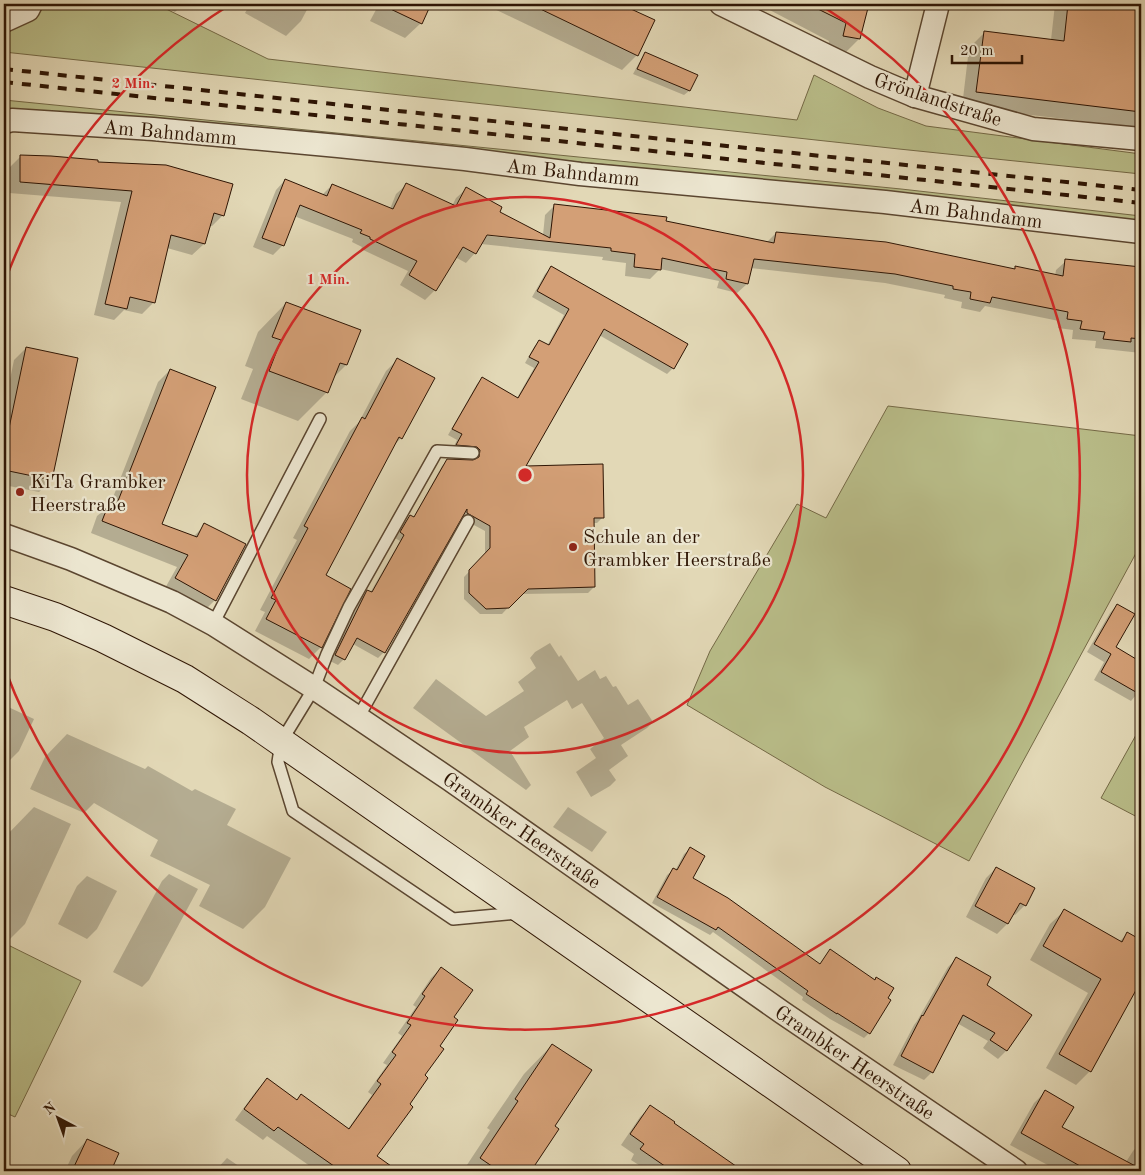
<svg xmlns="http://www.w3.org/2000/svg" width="1145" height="1175" viewBox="0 0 1145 1175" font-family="'Old Standard TT',serif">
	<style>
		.green { fill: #b9bd89; stroke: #746946 }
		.shadow { fill: #0003; fill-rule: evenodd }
		.building { fill: #d39f76; stroke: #2e1504 }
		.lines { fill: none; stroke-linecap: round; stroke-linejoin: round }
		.service-casing { stroke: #5b4630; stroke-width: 14 }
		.minor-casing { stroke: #5b4630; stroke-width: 25 }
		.secondary-casing { stroke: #2e1504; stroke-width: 30 }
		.service { stroke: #ece6d0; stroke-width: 11 }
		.minor { stroke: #ece6d0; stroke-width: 22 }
		.secondary { stroke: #ece6d0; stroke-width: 28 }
		.rail { stroke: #2e1504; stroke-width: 4; stroke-dasharray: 9 9; stroke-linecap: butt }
		.ring { fill: none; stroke: #d62828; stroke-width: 2.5 }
		.poi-dot { fill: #8f2418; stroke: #ece6d0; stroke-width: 2 }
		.labels { text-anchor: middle; stroke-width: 4.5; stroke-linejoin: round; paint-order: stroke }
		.street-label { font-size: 20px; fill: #2e1504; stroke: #ece6d0 }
		.poi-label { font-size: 20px; fill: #2e1504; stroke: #ece6d0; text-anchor: start }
		.centre { fill: #d62828; stroke: #ece6d0; stroke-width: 2.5 }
		.ring-label { font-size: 15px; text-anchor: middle; font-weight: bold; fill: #d62828; stroke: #ece6d0; stroke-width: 4.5; stroke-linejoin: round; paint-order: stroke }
	</style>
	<rect width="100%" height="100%" fill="#e2d8b6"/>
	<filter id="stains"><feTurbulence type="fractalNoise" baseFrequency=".004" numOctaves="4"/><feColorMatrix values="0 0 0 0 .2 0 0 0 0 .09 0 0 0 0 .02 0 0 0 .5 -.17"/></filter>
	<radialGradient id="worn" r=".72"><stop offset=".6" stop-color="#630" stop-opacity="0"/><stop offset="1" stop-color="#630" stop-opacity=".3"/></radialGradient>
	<g class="green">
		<polygon points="15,4 156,4 268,59 797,120 814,75 878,108 926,126 1141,154 1141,174 899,149 4,52 4,12"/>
		<polygon points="4,100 901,189 1141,216 1141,223 901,194 428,147 4,111"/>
		<polygon points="888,406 1141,436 1141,544 969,861 825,787 687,705 710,651 797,504 826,518"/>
		<polygon points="1141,726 1141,819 1101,798"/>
		<polygon points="4,943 81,981 15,1117 4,1112"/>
	</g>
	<g class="shadow">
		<polygon points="157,4 183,4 175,12"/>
		<polygon points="250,4 310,4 301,21 286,36 245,13"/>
		<polygon points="379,4 430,4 421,23 405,38 370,21"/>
		<polygon points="484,4 617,4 654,21 637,55 622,70"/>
		<polygon points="758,4 867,4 859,39 842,56 826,53 829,41"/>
		<polygon points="1055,4 1141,4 1141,128 962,107 969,48 984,33 1051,40"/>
		<polygon points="645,54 696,76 689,91 684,95 633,74 641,59"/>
		<polygon points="21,156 97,163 223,215 212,226 209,226 204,244 192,255 167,248 153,303 142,314 124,310 114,320 94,315 121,202 9,193 9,168"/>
		<path d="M285,180L322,195L332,185L390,209L396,194L406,185L452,206L456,198L466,189L498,212L543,235L545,215L554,206L665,222L766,243L776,233L1013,270L1016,268L1055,276L1056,270L1066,261L1141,268V353L1095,348L1096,341L1072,339L1073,330L1058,328L1059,321L985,306L980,312L961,308L962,302L944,298L945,295L885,283L750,268L747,284L737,293L717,288L719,281L660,269L650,279L625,276L626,263L602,260L603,257L481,244L475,253L466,263L455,257L435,290L425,300L400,285L408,271L361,249L362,247L352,242L353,239L294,216L282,246L273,255L253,247L276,190ZM481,233L522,237L525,240L481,235Z"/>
		<polygon points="551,268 673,368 667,374 599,335 524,468 603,517 597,523 592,523 594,587 588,593 521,594 502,614 480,614 464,599 464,577 485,555 485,531 461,518 384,652 378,658 353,644 344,659 338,665 330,661 362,597 368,591 370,593 400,541 395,538 404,522 410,516 413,518 442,466 448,460 474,461 475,456 452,450 457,440 448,435 477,384 482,379 517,398 534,368 525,363 534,347 539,341 547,346 564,315 532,297 545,274"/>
		<polygon points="286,303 346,365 332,379 327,392 298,421 241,399 253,369 245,366 258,332"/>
		<polygon points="26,348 51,480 39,492 4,485 4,383 9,384 14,360"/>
		<polygon points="398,359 401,438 392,447 324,576 321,647 309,659 255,631 265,612 260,610 297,540 293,538 350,431 359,422 386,371"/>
		<polygon points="170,370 161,525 193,537 205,525 215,600 203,612 164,590 177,567 91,533 97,516 110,505 158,382"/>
		<polygon points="1117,605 1114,647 1141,663 1141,689 1131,701 1094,680 1104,662 1087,652 1110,613"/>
		<polygon points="550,643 559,657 561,655 578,681 595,670 600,679 606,676 613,687 616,686 628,705 638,699 653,722 647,728 621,745 628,756 609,770 616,780 610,786 591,797 576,772 596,758 590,749 604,738 582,703 572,709 567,700 524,727 529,737 510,751 531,785 526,790 413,708 436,679 486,716 524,691 518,682 536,668 530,658 535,652"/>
		<polygon points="4,705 34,719 19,751 9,761 4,759"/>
		<polygon points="67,734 145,769 148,766 192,791 195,789 236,809 227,825 291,858 265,907 243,929 199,906 210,885 150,856 158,840 94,803 84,813 30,789 45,757"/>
		<polygon points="34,807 71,824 25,924 4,945 4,838"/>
		<polygon points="568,807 607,832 592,852 553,827"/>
		<polygon points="690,849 691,878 819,965 869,1033 864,1038 830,1019 802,1000 803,997 713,932 710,935 652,903 667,875 673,870 675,871 684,854"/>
		<polygon points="996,868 1025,905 1015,915 1012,914 1007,924 997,934 966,917 986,878"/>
		<polygon points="169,874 198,889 149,980 142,987 113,972 162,881"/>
		<polygon points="87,876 117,891 97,929 87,939 58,924 77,886"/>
		<polygon points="1064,911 1119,942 1127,934 1141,942 1141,979 1090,1071 1076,1085 1046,1068 1088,993 1030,960 1050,924"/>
		<polygon points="956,959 985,986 1030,1015 1006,1051 998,1059 983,1048 988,1041 957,1023 932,1072 924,1080 893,1065 914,1025 917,1021 948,967"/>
		<polygon points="441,968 452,1017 423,1075 376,1157 384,1163 378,1171 317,1171 267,1136 263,1140 235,1120 257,1090 267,1080 296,1101 301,1096 348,1129 372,1095 368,1092 387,1065 383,1063 402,1036 398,1033 416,1007 413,1005 431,978"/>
		<polygon points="552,1045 553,1127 558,1129 530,1171 463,1171 490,1130 487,1128 524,1074"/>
		<polygon points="1045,1092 1060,1127 1126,1162 1133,1151 1141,1142 1141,1171 1059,1171 1010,1145 1034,1103"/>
		<polygon points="650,1107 741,1171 648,1171 631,1160 634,1154 621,1145 640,1117"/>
		<polygon points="87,1140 117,1154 109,1171 65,1171 72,1156"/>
		<polygon points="227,1158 246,1171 215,1171"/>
	</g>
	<g class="building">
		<polygon points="380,4 431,4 422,24"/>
		<polygon points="530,4 620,4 655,20 638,56"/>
		<polygon points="808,4 869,4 860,39 843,36 846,23"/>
		<polygon points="1068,4 1141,4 1141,112 976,92 984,31 1064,41"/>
		<polygon points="645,52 698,75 690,91 637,69"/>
		<polygon points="20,155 51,156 98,160 98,162 166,165 233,184 224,216 214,213 205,244 171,235 155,303 130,297 127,309 105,304 132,191 20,182"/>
		<polygon points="285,179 327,196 332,184 393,209 406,183 456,206 466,187 502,207 500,212 550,238 554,204 667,217 666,221 774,243 776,232 886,242 1015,269 1015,266 1063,276 1065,259 1141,267 1141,339 1131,338 1131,342 1103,339 1105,332 1080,329 1082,321 1067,319 1068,312 992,297 990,303 970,299 971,292 953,289 953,286 895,274 754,259 748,284 726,279 727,272 662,258 661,270 634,267 635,254 611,251 611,248 487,235 476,254 463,247 436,291 409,275 417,261 370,239 370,237 360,233 362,230 300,205 284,246 262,238"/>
		<polygon points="551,266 688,344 674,369 604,329 526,466 603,464 604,518 594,518 595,587 528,589 509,608 486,609 469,593 469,570 490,548 490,526 467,513 467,509 385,653 357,638 345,660 335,655 367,590 372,592 404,535 400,532 410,515 414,517 447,459 473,460 479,457 480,450 477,447 456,445 462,434 452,429 482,377 518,398 539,362 529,357 539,340 549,345 569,309 537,291"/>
		<polygon points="286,302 361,330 347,365 340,363 328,393 269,371 281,340 272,337"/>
		<polygon points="26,347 78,358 52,480 4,470 4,452"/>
		<polygon points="397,358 435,378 402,439 399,437 326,575 351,589 322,648 266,619 276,600 271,598 308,528 304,526 362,417 365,419"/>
		<polygon points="170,369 216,387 162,524 197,537 204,523 246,544 216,601 175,578 188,555 102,521 109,503 116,506"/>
		<polygon points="1117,604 1135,614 1116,647 1141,662 1141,695 1101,672 1111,654 1094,644"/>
		<polygon points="690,847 705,856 693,878 728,898 820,964 830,949 875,980 876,977 894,988 888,998 891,1000 870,1034 837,1013 837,1014 806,994 808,991 718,927 716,930 657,897 673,868 677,870"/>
		<polygon points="996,867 1035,888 1026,906 1020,903 1008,924 975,906"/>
		<polygon points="1064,909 1122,942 1127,932 1141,940 1141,981 1091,1072 1059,1054 1101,979 1043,946"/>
		<polygon points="956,957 991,977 987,985 1032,1015 1007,1051 990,1040 995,1033 963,1015 933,1073 901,1056 922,1015 923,1016"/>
		<polygon points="441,967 473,990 454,1017 458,1020 440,1046 444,1049 425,1075 428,1078 410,1104 413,1107 377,1156 398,1171 341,1171 278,1127 274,1131 244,1109 267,1078 297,1100 301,1094 349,1129 381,1084 377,1081 396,1055 392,1052 411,1025 407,1023 425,996 422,994"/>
		<polygon points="552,1044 592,1070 555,1126 559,1129 531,1171 499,1171 480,1158 518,1101 515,1099"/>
		<polygon points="1045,1090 1074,1107 1062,1127 1141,1169 1141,1171 1089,1171 1021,1133"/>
		<polygon points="650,1105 675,1122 674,1123 743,1171 672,1171 640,1149 644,1144 630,1134"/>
		<polygon points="87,1139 119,1153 111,1171 72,1171"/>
	</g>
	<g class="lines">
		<g class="service-casing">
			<g id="service">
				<polyline points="473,453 437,451 349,607 327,654 314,688 281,742 278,762 293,811 453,919 518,913"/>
				<polyline points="213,624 320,419"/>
				<polyline points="358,718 468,521"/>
			</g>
		</g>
		<g class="minor-casing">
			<g id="minor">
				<polyline points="721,4 870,77 915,96 1033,129 1141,139"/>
				<polyline points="4,21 28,10 31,4"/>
				<polyline points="915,96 938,4"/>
				<polyline points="4,122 12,120 153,129 338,146 465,159 580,174 885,202 1141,232"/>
				<polyline points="4,535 71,559 172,602 213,624 314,688 449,779 783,1013 1016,1171"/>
			</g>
		</g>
		<g class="secondary-casing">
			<polyline id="secondary" points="4,600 55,617 103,638 185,679 251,721 897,1171"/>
		</g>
		<use href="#service" class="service"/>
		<use href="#minor" class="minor"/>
		<use href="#secondary" class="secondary"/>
		<g class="rail">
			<polyline points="4,69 1141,190"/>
			<polyline points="4,82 1141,203"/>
		</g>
	</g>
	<g class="ring">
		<circle cx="525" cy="475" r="278"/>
		<path d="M5 281A555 555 0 0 1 231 4M819 4A555 555 0 1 1 5 669"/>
	</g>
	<g class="poi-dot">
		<circle cx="20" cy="492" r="5"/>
		<circle cx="573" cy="547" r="5"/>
	</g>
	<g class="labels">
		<g class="street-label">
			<text transform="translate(938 99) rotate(18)" y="7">Grönlandstraße</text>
			<text transform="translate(170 132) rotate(5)" y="7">Am Bahndamm</text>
			<text transform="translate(573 172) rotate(6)" y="7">Am Bahndamm</text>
			<text transform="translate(976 213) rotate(7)" y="7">Am Bahndamm</text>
			<text transform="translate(522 830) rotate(35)" y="7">Grambker Heerstraße</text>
			<text transform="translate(855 1062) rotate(34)" y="7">Grambker Heerstraße</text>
		</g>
		<g class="poi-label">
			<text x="30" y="488">KiTa Grambker<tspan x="30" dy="23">Heerstraße</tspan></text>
			<text x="583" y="543">Schule an der<tspan x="583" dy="23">Grambker Heerstraße</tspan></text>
		</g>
	</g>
	<circle cx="525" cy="475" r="8" class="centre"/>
	<g class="ring-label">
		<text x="133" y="88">2 Min.</text>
		<text x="328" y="284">1 Min.</text>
	</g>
	<rect width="1145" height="1175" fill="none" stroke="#e2d8b6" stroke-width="20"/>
	<rect x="5" y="5" width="1135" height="1165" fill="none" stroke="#2e1504" stroke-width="2.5"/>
	<rect x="10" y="10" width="1125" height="1155" fill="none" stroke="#2e1504"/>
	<g transform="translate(58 1118) rotate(319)" stroke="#ece6d0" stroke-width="4" paint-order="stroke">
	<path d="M0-4L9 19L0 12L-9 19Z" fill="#2e1504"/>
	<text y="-8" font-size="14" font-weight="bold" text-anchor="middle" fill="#2e1504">N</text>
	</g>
	<path d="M952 55v8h70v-8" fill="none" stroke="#2e1504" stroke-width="2.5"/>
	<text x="960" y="55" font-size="15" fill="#2e1504" stroke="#ece6d0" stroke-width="4" paint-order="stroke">20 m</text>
	<rect width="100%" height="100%" filter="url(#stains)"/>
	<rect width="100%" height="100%" fill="url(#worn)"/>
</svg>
